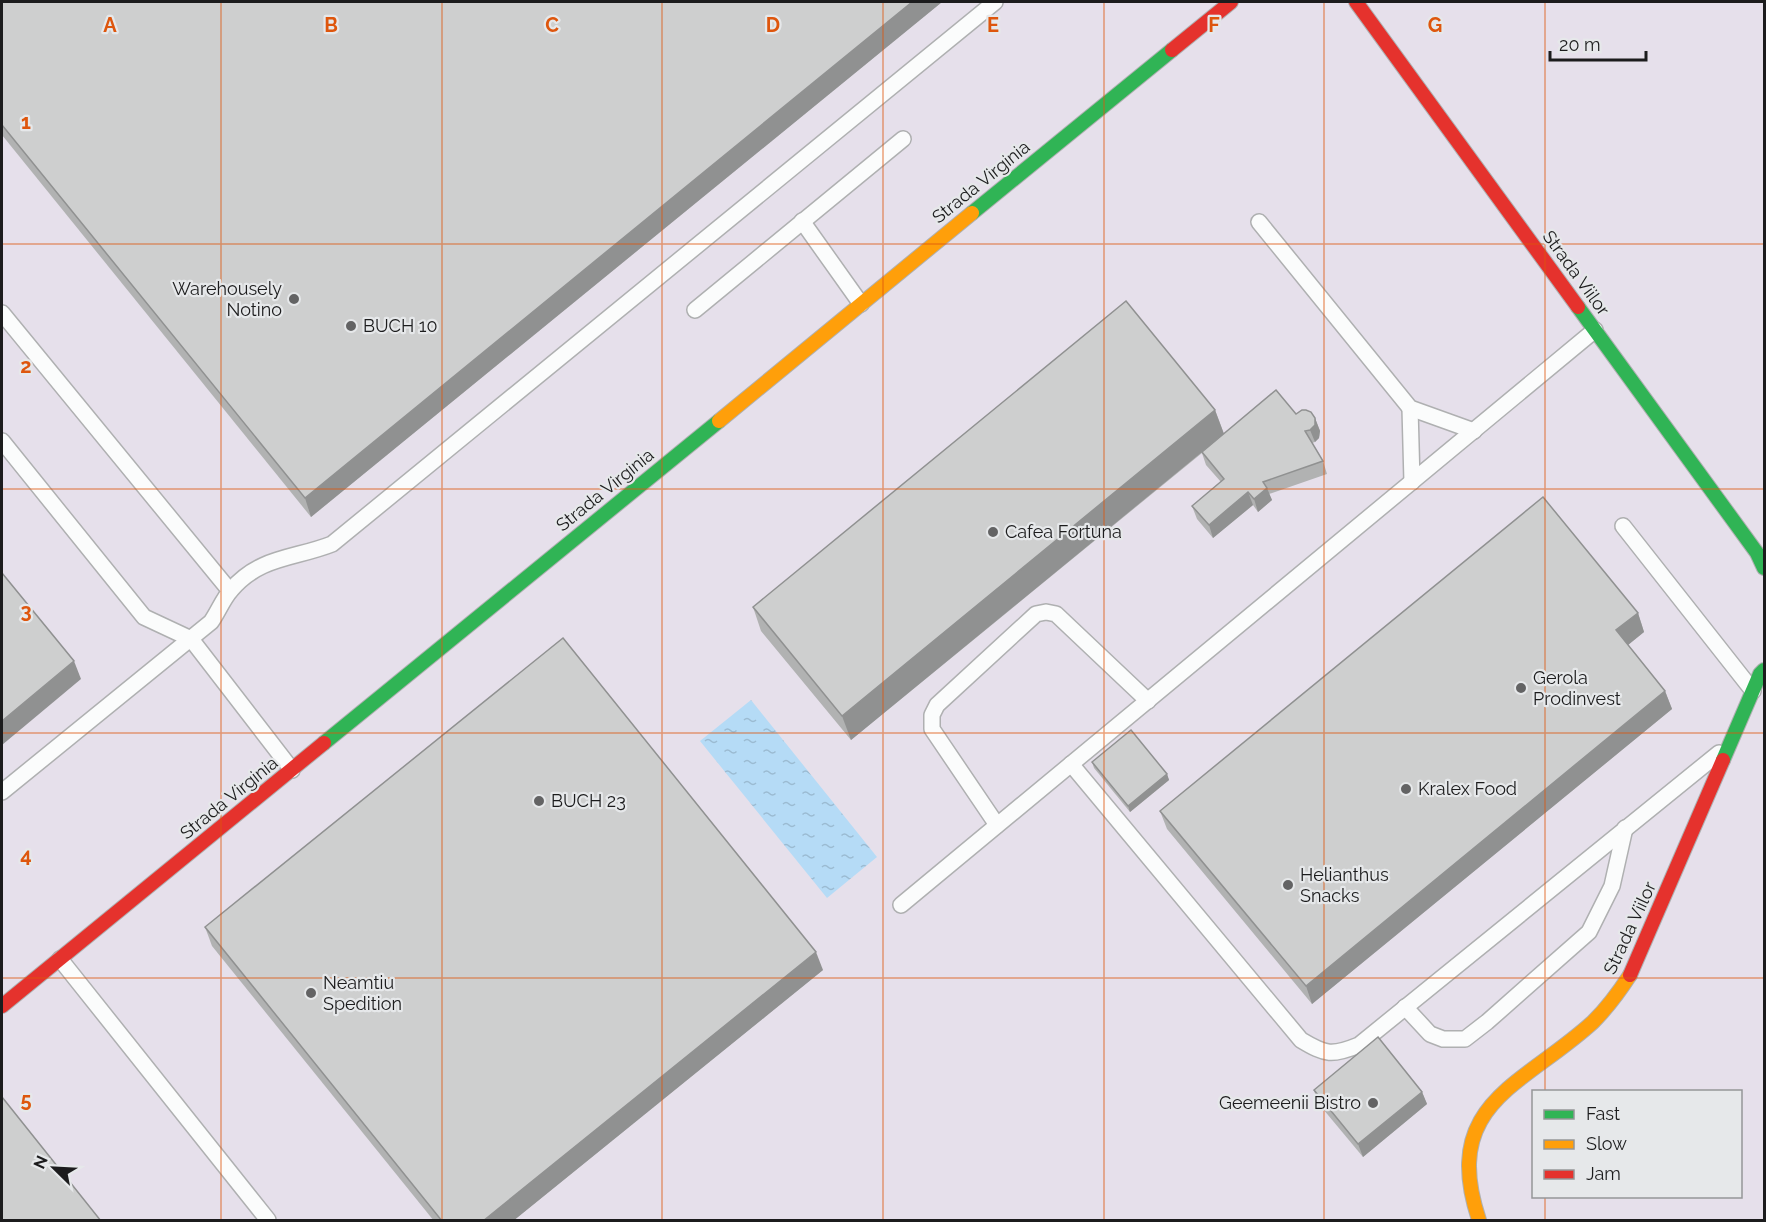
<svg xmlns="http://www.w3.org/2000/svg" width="1766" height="1222" viewBox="0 0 1766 1222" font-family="Raleway,sans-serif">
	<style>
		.industrial { fill: #e6e0eb; fill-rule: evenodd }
		.water { fill: url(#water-ripples) }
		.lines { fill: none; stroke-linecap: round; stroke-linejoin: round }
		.lane-casing { stroke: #afb0b1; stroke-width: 18 }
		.fast-casing { stroke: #afb0b1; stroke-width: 16 }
		.slow-casing { stroke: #afb0b1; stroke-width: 16 }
		.jam-casing { stroke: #afb0b1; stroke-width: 16 }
		.lane { stroke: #fbfcfc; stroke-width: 15 }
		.fast { stroke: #30b455; stroke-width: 14 }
		.slow { stroke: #ff9f0a; stroke-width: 14 }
		.jam { stroke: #e5322d; stroke-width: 14 }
		.wall { fill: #b1b2b2 }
		.shaded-wall { fill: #909191 }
		.building { fill: #cecfcf; stroke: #909191; stroke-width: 1.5 }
		.grid { fill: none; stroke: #de560d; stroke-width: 1.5; stroke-opacity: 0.55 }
		.poi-dot { fill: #636364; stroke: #e6e8ea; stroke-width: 2 }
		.labels { text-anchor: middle; stroke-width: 4.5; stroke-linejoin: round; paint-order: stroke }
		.street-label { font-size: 18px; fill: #1c1c1d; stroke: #e6e8ea }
		.poi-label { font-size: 18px; fill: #1c1c1d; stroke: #e6e8ea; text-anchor: start }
		.grid-label { font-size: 20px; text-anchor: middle; font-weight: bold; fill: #de560d; stroke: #e6e8ea; stroke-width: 4.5; stroke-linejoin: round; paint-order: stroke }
	</style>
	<defs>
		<pattern id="water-ripples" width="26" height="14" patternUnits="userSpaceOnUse" patternTransform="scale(1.5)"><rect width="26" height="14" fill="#b5dbf6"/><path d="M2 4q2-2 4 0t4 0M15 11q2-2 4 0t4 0" fill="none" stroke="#9bbbd2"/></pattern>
	</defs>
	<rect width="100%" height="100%" fill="#e7e8e9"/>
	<path class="industrial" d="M2,2H1764V1220H2ZM1534,1092H1740V1196H1534Z"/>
	<polygon class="water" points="751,700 877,857 827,898 700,741"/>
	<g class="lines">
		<g class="lane-casing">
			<g id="lane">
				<polyline points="802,221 861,304"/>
				<polyline points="1259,222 1410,408 1474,431"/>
				<polyline points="695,310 903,139"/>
				<polyline points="2,313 230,591"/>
				<polyline points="1410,408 1412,482"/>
				<polyline points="2,441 144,617 191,639 292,770"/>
				<polyline points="1623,526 1753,691"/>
				<path d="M1071,764L1301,1040C1326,1055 1332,1056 1359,1045L1719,753"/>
				<path d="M2,792L211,622C218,612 223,599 231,590C260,556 294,559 332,544L995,2"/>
				<polyline points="997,825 932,729 932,715 937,705 1036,614 1046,612 1056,614 1148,701"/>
				<polyline points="901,905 1595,330"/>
				<polyline points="60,959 268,1220"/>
				<polyline points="1405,1007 1430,1034 1443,1039 1465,1039 1487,1022 1589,932 1612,886 1625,828"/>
			</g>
		</g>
		<g class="fast-casing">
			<g id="fast">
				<polyline points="972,213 1172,50"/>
				<polyline points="1578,307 1757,553 1764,568"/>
				<polyline points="324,743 719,421"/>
				<polyline points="1723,760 1760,674 1764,670"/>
			</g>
		</g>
		<g class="slow-casing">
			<g id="slow">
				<polyline points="719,421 972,213"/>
				<path d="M1479,1220C1440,1103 1523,1086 1593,1022C1607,1008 1619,992 1630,975"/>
			</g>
		</g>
		<g class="jam-casing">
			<g id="jam">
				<polyline points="1356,2 1578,307"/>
				<polyline points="1172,50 1231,2"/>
				<polyline points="1630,975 1723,760"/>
				<polyline points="2,1006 324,743"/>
			</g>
		</g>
		<use href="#lane" class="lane"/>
		<use href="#fast" class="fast"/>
		<use href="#slow" class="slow"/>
		<use href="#jam" class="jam"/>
	</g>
	<g class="wall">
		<polygon points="2,2 942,2 311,517 2,135"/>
		<polygon points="1215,410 1224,434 1315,418 1320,431 1319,438 1315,442 1312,443 1323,461 1327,474 1269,494 1272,500 1258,512 1253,505 1213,538 1197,519 1192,506 1221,482 1206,465 1202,453 851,740 761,631 753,607"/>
		<polygon points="1638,613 1644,632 1628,645 1665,691 1672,709 1312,1004 1167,829 1160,811"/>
		<polygon points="1092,762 1167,774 1169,780 1130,812 1094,768"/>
		<polygon points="205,927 823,970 513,1221 434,1221 212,946"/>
		<polygon points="1314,1090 1422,1092 1427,1104 1363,1157 1318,1103"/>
	</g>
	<g class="shaded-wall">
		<polygon points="912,2 942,2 311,517 305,498"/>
		<polygon points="1215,410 1224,434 851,740 842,716"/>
		<polygon points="1315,418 1320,431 1319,438 1315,442 1310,430"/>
		<polygon points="1267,488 1272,500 1258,512 1254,499"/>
		<polygon points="1248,492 1253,505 1213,538 1209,525"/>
		<polygon points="1638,613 1644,632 1623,649 1616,630"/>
		<polygon points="74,661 81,679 2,745 2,721"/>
		<polygon points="1665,691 1672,709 1312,1004 1306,986"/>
		<polygon points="1167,774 1169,780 1130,812 1128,806"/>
		<polygon points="816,952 823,970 513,1221 483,1221"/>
		<polygon points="1422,1092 1427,1104 1363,1157 1358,1144"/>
	</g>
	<g class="building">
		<polygon points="2,2 912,2 305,498 2,125"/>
		<polygon points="1126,301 1215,410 842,716 753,607"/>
		<polygon points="1276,390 1296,414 1302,410 1306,410 1311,412 1315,418 1315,425 1310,430 1305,431 1323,461 1263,482 1267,488 1254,499 1248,492 1209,525 1192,506 1224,479 1202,452"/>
		<polygon points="1543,497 1638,613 1616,630 1665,691 1306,986 1160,811"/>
		<polygon points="2,573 74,661 2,721"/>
		<polygon points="563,638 816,952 483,1221 442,1221 205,927"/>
		<polygon points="1131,730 1167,774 1128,806 1092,762"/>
		<polygon points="1378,1037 1422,1092 1358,1144 1314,1090"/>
		<polygon points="2,1097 101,1221 2,1221"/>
	</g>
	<path class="grid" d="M221,2V1220M442,2V1220M662,2V1220M883,2V1220M1104,2V1220M1324,2V1220M1545,2V1092M2,244H1764M2,489H1764M2,733H1764M2,978H1764M1545,1196V1220"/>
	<g class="poi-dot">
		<circle cx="294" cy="299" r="6"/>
		<circle cx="351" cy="326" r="6"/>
		<circle cx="993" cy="532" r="6"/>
		<circle cx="1521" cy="688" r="6"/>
		<circle cx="1406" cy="789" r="6"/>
		<circle cx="539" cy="801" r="6"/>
		<circle cx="1288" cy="885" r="6"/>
		<circle cx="311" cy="993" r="6"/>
		<circle cx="1373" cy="1103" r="6"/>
	</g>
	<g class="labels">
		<g class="street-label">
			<text transform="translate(981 182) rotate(-39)" y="6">Strada Virginia</text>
			<text transform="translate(1576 273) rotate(54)" y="6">Strada Viilor</text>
			<text transform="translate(605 490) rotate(-39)" y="6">Strada Virginia</text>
			<text transform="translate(229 798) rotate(-39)" y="6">Strada Virginia</text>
			<text transform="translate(1630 928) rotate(-65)" y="6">Strada Viilor</text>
		</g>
		<g class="poi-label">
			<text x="282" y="295" text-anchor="end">Warehousely<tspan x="282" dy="21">Notino</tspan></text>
			<text x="363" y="332">BUCH 10</text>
			<text x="1005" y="538">Cafea Fortuna</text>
			<text x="1533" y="684">Gerola<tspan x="1533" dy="21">Prodinvest</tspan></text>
			<text x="1418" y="795">Kralex Food</text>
			<text x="551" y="807">BUCH 23</text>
			<text x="1300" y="881">Helianthus<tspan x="1300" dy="21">Snacks</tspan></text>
			<text x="323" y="989">Neamtiu<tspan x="323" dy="21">Spedition</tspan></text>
			<text x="1361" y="1109" text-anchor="end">Geemeenii Bistro</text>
		</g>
	</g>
	<g class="grid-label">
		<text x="110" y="32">A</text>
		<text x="331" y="32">B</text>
		<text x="552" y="32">C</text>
		<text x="773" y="32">D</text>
		<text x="993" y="32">E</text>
		<text x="1214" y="32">F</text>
		<text x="1435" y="32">G</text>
		<text x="26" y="129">1</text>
		<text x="26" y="373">2</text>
		<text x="26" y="618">3</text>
		<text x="26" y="862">4</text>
		<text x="26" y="1107">5</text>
	</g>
	<rect width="1766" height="1222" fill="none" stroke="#1c1c1d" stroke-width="6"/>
	<rect x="1532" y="1090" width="210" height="108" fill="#e6e8ea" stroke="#959698" stroke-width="1.5"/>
	<rect x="1544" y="1110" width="30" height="9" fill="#30b455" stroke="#959698" stroke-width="1.5"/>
	<text x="1586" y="1120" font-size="18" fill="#1c1c1d">Fast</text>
	<rect x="1544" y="1140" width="30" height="9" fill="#ff9f0a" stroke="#959698" stroke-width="1.5"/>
	<text x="1586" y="1150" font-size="18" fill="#1c1c1d">Slow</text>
	<rect x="1544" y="1170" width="30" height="9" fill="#e5322d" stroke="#959698" stroke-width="1.5"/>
	<text x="1586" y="1180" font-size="18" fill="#1c1c1d">Jam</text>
	<g transform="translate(54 1168) rotate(294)" stroke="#e6e8ea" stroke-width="4.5" paint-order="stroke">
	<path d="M0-4.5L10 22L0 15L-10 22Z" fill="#1c1c1d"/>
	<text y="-9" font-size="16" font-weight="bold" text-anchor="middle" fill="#1c1c1d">N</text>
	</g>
	<path d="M1550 51v9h96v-9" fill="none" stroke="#1c1c1d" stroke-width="3"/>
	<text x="1559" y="51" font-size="18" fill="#1c1c1d" stroke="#e6e8ea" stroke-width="4.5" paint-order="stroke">20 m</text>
</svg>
